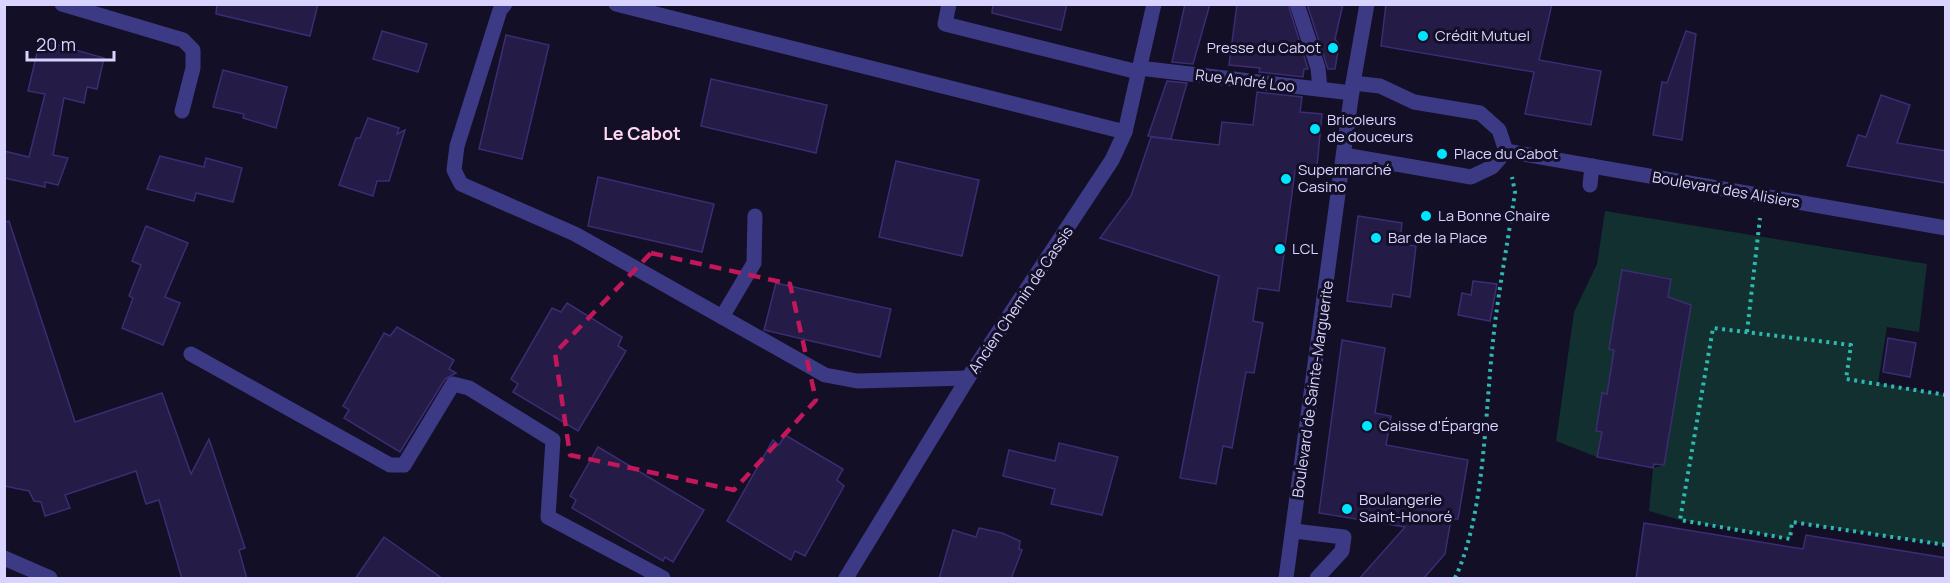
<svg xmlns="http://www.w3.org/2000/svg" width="1950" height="583" viewBox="0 0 1950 583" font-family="Manrope,sans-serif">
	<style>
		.green { fill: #12302f }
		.building { fill: #241b47; stroke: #3b2d73; stroke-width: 1.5 }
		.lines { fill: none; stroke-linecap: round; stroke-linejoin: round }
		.path { stroke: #2fb8b0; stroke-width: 4; stroke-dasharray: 3 4.5; stroke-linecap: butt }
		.minor { stroke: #3d3a85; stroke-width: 15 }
		.marked { fill: none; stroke: #c2185b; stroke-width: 4.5; stroke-dasharray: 12 8; stroke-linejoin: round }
		.poi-dot { fill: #00e5ff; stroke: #130f26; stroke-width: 2 }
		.labels { text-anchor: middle; stroke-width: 6; stroke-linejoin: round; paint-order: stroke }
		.poi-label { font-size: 15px; fill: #d9d4ff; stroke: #130f26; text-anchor: start }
		.street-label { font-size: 15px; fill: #d9d4ff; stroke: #130f26 }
		.quarter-label { font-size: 18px; font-weight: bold; fill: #ffd6f0; stroke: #130f26 }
	</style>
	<rect width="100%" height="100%" fill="#130f26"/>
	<polygon class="green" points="1605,211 1927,264 1919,332 1887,327 1878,383 1945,395 1945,545 1793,522 1790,539 1680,520 1649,511 1653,468 1664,465 1691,305 1668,297 1671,278 1622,270 1618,291 1624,293 1609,349 1614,350 1607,394 1602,393 1596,431 1602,432 1597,457 1556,441 1574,312 1597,264"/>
	<g class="building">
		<polygon points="217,4 318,4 310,36 216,14"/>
		<polygon points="993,4 1067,4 1061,30 992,13"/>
		<polygon points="1185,4 1210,4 1193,64 1172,62"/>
		<polygon points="1237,4 1288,4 1308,69 1304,69 1303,77 1259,72 1260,68 1229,65"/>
		<polygon points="1307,4 1343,4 1335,39 1339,45 1335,69 1328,69"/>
		<polygon points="1386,4 1552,4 1539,60 1601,71 1591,125 1525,114 1534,72 1381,46"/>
		<polygon points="382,31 427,44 418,72 373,59"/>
		<polygon points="1686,31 1696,34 1682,140 1653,135 1662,82 1667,83"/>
		<polygon points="506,35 549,45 522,159 479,149"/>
		<polygon points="40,40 104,58 97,89 87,87 84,103 64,98 53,155 68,158 58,185 45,182 45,187 4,178 4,151 29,157 45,94 28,91"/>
		<polygon points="223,70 287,87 276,128 243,118 244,114 213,107"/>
		<polygon points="711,79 827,105 816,153 701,126"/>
		<polygon points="1167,81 1187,83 1171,139 1148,136"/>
		<polygon points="1257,92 1302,97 1300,112 1322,114 1318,156 1316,174 1295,171 1279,291 1258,288 1253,321 1263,323 1254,373 1246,372 1232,448 1223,446 1216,484 1180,478 1219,276 1100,238 1131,196 1151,137 1219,145 1222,122 1253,125"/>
		<polygon points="1881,95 1910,105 1897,143 1946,151 1946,183 1847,166 1858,135 1866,137"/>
		<polygon points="368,118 399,128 397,134 405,130 389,181 377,181 373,196 339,185 356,138 360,138"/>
		<polygon points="160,156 204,167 206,158 242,168 233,202 196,193 194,201 147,189"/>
		<polygon points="896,161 979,180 962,256 879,237"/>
		<polygon points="598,177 714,204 702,252 588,226"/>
		<polygon points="1358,216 1402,223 1400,240 1404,240 1404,244 1416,246 1410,297 1393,294 1391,307 1347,301"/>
		<polygon points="9,221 75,422 162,393 191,474 209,439 245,548 239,550 247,579 182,579 159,500 146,504 136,471 65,495 70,508 45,516 41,502 34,501 29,491 4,486 4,222"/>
		<polygon points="146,226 188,243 165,297 180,303 163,345 122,328 133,298 129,296 141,265 132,261"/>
		<polygon points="1622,270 1671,279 1668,297 1691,305 1664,465 1654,464 1653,468 1597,457 1602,432 1596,431 1602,393 1607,394 1614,350 1609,349"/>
		<polygon points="1473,281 1497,284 1490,321 1458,315 1462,293 1471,295"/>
		<polygon points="776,283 891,309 880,357 764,330"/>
		<polygon points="567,303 622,337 618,346 626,351 578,431 513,392 518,384 511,379 552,308 561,312"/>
		<polygon points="397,327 454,360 449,369 456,373 445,379 400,452 344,418 349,410 343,406 384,333 390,336"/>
		<polygon points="1888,338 1916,343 1910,377 1883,372"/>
		<polygon points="1342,340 1385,348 1375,413 1391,416 1386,445 1468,460 1458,519 1451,519 1445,554 1423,579 1359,579 1405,527 1319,513"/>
		<polygon points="785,435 843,469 837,480 844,486 805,556 795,551 791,560 727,521 773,440 779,445"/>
		<polygon points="1059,443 1118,457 1102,515 1051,504 1055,489 1003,476 1009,450 1055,461"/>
		<polygon points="598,447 704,510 673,562 665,557 663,561 572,508 576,500 570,496"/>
		<polygon points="1644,523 1803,549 1806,535 1946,558 1946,579 1636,579"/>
		<polygon points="979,528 1002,533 1020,541 1019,549 1022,550 1011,579 939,579 953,530 976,537"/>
		<polygon points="384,537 443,579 355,579"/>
	</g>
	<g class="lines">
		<g class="path">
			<polyline points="1747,332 1760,218"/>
			<polyline points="1946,395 1846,379 1851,345 1713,328 1680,520 1790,539 1792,522 1946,545"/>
			<path d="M1455,578C1485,515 1485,412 1493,341C1498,292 1508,242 1515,192L1512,177"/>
		</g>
		<g class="minor">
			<polyline points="62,4 183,40 193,50 193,68 182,111"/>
			<polyline points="505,4 500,10 457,146 454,170 461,184 575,234 825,375 857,381 968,378"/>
			<polyline points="616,4 1125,132"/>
			<polyline points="949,4 945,24 1138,72"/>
			<polyline points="1297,4 1318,68 1320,89"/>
			<polyline points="1139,68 1352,93"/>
			<polyline points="1506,151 1946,228"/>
			<polyline points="1344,155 1471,177 1492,167 1506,151 1499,130 1480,113 1414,102 1380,86 1353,83"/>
			<polyline points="1590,185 1592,166"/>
			<polyline points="722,317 754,263 755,216"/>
			<polyline points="191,354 390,465 404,465 453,384 469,388 553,440 548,517 663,578"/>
			<polyline points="1294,531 1344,537 1342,551 1317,578"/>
			<polyline points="4,558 50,578"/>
			<polyline points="846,578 968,378 1112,160 1125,132 1154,4"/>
			<polyline points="1286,578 1353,83 1367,4"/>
		</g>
	</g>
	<path class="marked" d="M651,253L790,284L816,400L734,490L570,455L555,353Z"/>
	<g class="poi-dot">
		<circle cx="1423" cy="36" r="6"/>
		<circle cx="1333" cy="48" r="6"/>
		<circle cx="1315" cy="129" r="6"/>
		<circle cx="1442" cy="154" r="6"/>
		<circle cx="1286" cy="179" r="6"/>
		<circle cx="1426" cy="216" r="6"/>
		<circle cx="1376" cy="238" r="6"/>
		<circle cx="1280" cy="249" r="6"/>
		<circle cx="1367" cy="426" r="6"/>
		<circle cx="1347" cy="509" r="6"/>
	</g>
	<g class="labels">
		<g class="poi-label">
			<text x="1435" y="41">Crédit Mutuel</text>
			<text x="1321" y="53" text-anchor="end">Presse du Cabot</text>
			<text x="1327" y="125">Bricoleurs<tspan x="1327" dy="17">de douceurs</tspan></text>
			<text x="1454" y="159">Place du Cabot</text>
			<text x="1298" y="175">Supermarché<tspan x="1298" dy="17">Casino</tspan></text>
			<text x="1438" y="221">La Bonne Chaire</text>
			<text x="1388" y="243">Bar de la Place</text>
			<text x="1292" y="254">LCL</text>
			<text x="1379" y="431">Caisse d'Épargne</text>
			<text x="1359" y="505">Boulangerie<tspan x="1359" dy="17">Saint-Honoré</tspan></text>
		</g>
		<g class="street-label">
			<text transform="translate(1245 81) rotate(7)" y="5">Rue André Loo</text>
			<text transform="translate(1726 190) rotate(10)" y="5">Boulevard des Alisiers</text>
			<text transform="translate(1021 300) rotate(-56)" y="5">Ancien Chemin de Cassis</text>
			<text transform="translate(1313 389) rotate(-82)" y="5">Boulevard de Sainte-Marguerite</text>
		</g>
		<g class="quarter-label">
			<text x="642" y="140">Le Cabot</text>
		</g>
	</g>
	<rect width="1950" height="583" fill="none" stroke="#d9d4ff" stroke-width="12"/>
	<path d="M27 51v9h87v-9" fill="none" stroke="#d9d4ff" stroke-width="3"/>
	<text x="36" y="51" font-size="18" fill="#d9d4ff" stroke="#130f26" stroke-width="4.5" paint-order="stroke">20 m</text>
</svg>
